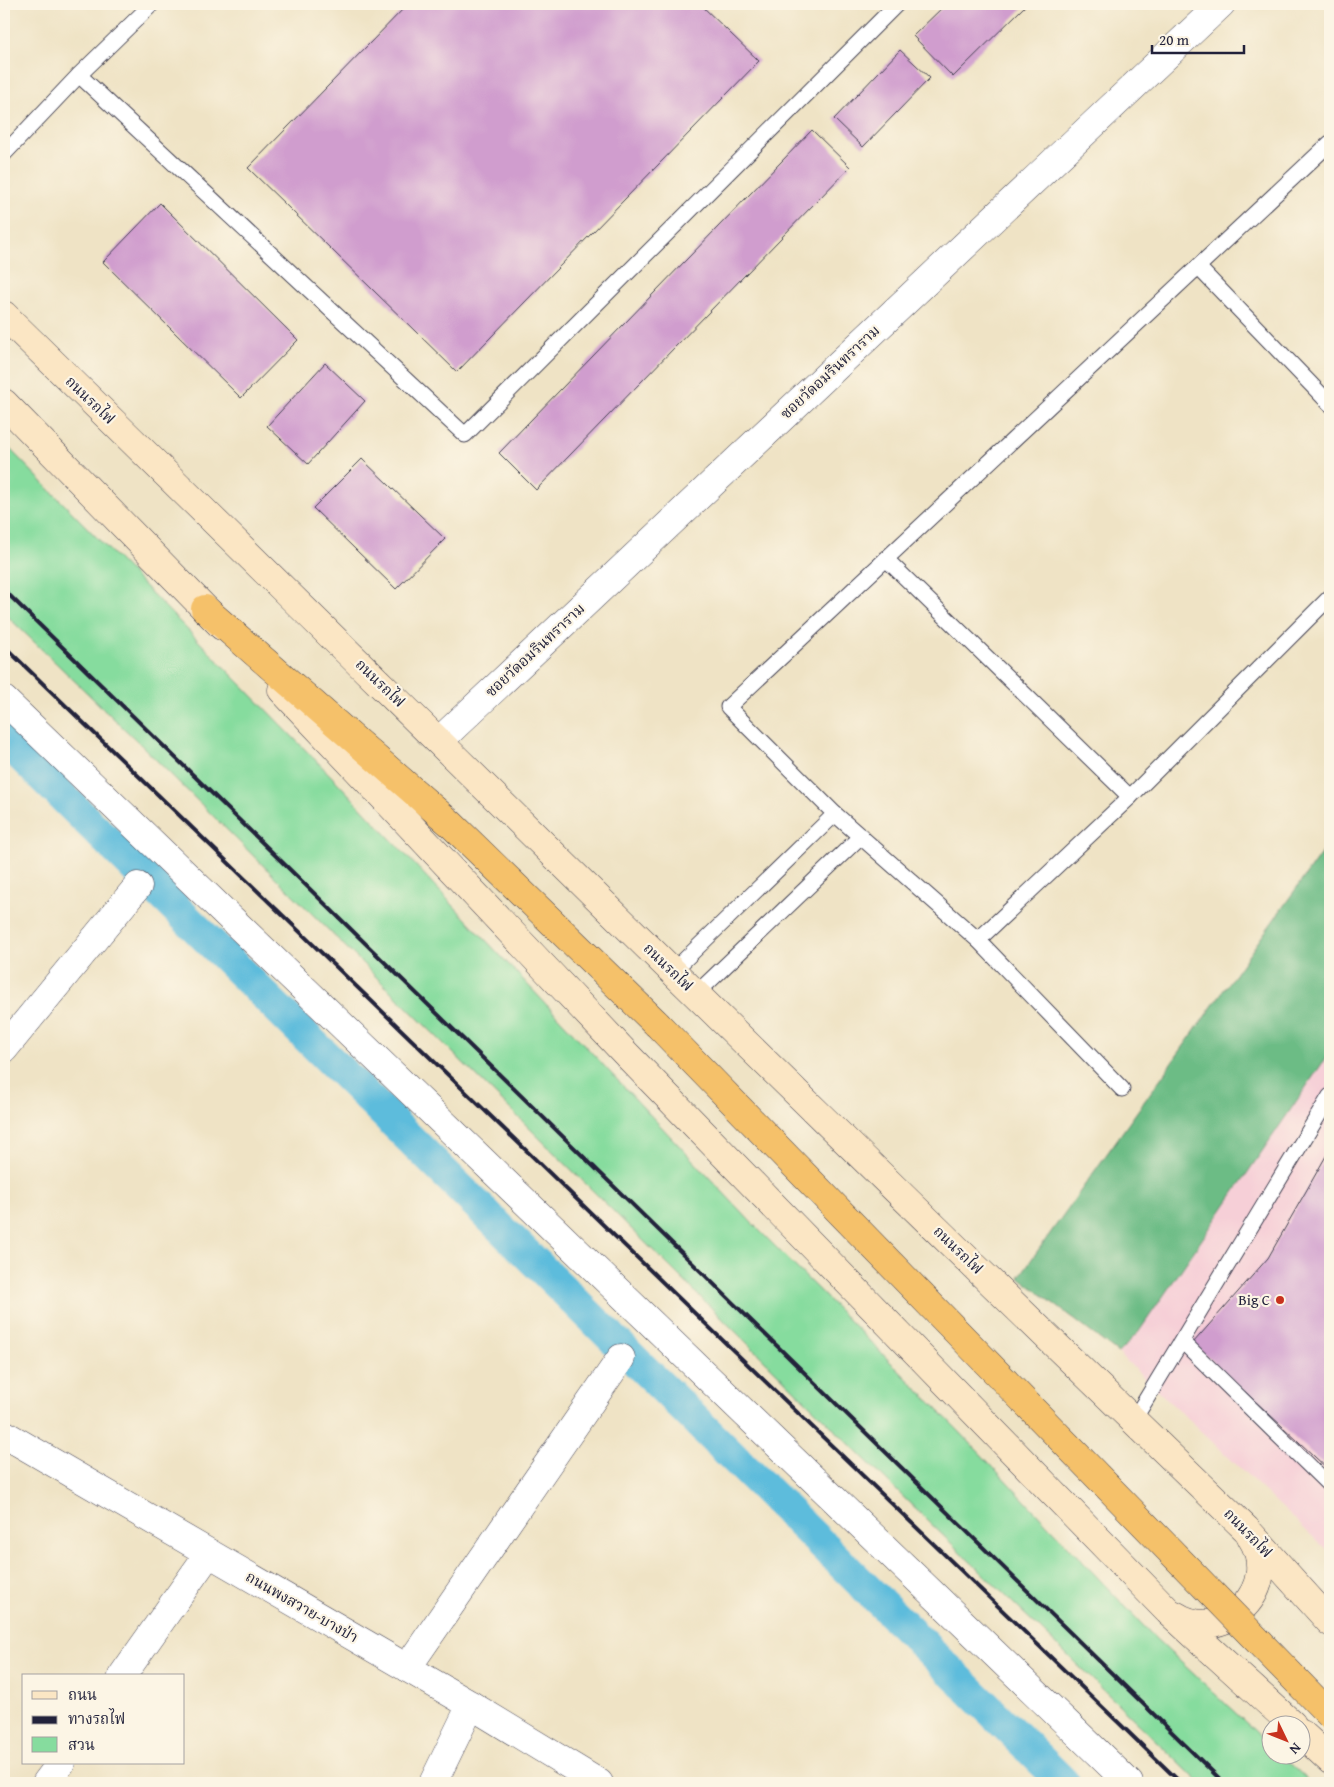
<svg xmlns="http://www.w3.org/2000/svg" width="1334" height="1787" viewBox="0 0 1334 1787" font-family="'Gentium Book Plus','Noto Serif Thai',serif">
	<style>
		.built { fill: #f6cfd7 }
		.green { fill: #86dc9e; stroke: #547f6c }
		.forest { fill: #6cbc85; stroke: #476f60 }
		.lines { fill: none; stroke-linecap: round; stroke-linejoin: round }
		.canal { stroke: #5dbcdc; stroke-width: 32 }
		.building { fill: #d09dce }
		.lane-casing { stroke: #413f50; stroke-width: 17 }
		.street-casing { stroke: #413f50; stroke-width: 29 }
		.secondary-casing { stroke: #413f50; stroke-width: 29 }
		.highway-casing { stroke: #413f50; stroke-width: 29 }
		.lane { stroke: #fff; stroke-width: 15 }
		.street { stroke: #fff; stroke-width: 28 }
		.secondary { stroke: #fbe6c4; stroke-width: 28 }
		.highway { stroke: #f5c16b; stroke-width: 28 }
		.rail { stroke: #22223b; stroke-width: 4 }
		.highway-bridge-casing { stroke: #413f50; stroke-width: 29; stroke-linecap: butt }
		.highway-bridge { stroke: #f5c16b; stroke-width: 28 }
		.poi-dot { fill: #c8321e; stroke: #fcf5e5; stroke-width: 2 }
		.labels { text-anchor: middle; stroke-width: 4.5; stroke-linejoin: round; paint-order: stroke }
		.street-label { font-size: 15px; fill: #22223b; stroke: #fcf5e5 }
		.poi-label { font-size: 15px; fill: #22223b; stroke: #fcf5e5; text-anchor: end }
	</style>
	<rect width="100%" height="100%" fill="#fcf5e5"/>
	<filter id="ink" filterUnits="userSpaceOnUse"><feTurbulence type="fractalNoise" baseFrequency=".02" numOctaves="2"/><feDisplacementMap in="SourceGraphic" scale="10" xChannelSelector="R" yChannelSelector="G"/><feConvolveMatrix kernelMatrix="1 2 1 2 8 2 1 2 1" color-interpolation-filters="sRGB"/></filter>
	<filter id="wash" filterUnits="userSpaceOnUse"><feTurbulence type="fractalNoise" baseFrequency=".0096" numOctaves="4" result="noise"/><feDisplacementMap in="SourceGraphic" scale="20" xChannelSelector="R" yChannelSelector="G"/><feGaussianBlur stdDeviation="1.12" result="paint"/><feColorMatrix in="noise" values="0 0 0 0 0 0 0 0 0 0 0 0 0 0 0 0 0 1.4 0 .05"/><feComposite in="paint" operator="in"/></filter>
	<g filter="url(#wash)">
		<rect width="100%" height="100%" fill="#efe3c5"/>
		<polygon class="built" points="1330,1052 1330,1553 1118,1353 1138,1333"/>
		<polygon class="green" points="4,443 339,784 750,1221 957,1429 1156,1639 1271,1746 1272,1754 1281,1755 1311,1783 1200,1783 898,1492 135,739 4,613"/>
		<polygon class="forest" points="1330,841 1330,1052 1138,1333 1118,1353 1019,1277"/>
		<g class="lines">
			<polyline class="canal" points="4,739 1064,1783"/>
		</g>
		<g id="blocks">
			<g class="building">
				<polygon points="408,4 700,4 759,61 457,372 248,168"/>
				<polygon points="946,4 1027,4 953,77 913,36"/>
				<polygon points="900,50 930,78 863,147 834,119"/>
				<polygon points="812,130 850,167 536,490 499,453"/>
				<polygon points="160,203 298,340 241,398 103,262"/>
				<polygon points="325,363 365,401 308,464 267,426"/>
				<polygon points="362,459 445,539 396,589 313,508"/>
				<polygon points="1330,1149 1330,1471 1193,1343 1268,1258"/>
			</g>
		</g>
	</g>
	<g filter="url(#ink)">
		<use href="#blocks" fill-opacity="0" stroke="#413f50" stroke-width="1"/>
		<g class="lines">
			<g class="lane-casing">
				<g id="lane">
					<polyline points="79,75 465,435 897,4"/>
					<polyline points="4,154 79,75 152,4"/>
					<polyline points="1198,267 1330,404"/>
					<polyline points="886,559 1130,797"/>
					<polyline points="835,814 978,940 1130,797 1330,597"/>
					<polyline points="978,940 1122,1089"/>
					<polyline points="672,972 835,814 728,707 1330,143"/>
					<polyline points="696,994 861,836"/>
					<polyline points="1182,1341 1330,1486"/>
					<polyline points="1133,1421 1330,1096"/>
				</g>
			</g>
			<g class="street-casing">
				<g id="street">
					<polyline points="4,700 1129,1783"/>
					<polyline points="439,741 1221,4"/>
					<polyline points="4,1049 138,886"/>
					<polyline points="4,1434 471,1705 599,1783"/>
					<polyline points="407,1668 621,1358"/>
					<polyline points="122,1676 209,1553"/>
					<polyline points="46,1783 61,1763"/>
					<polyline points="433,1783 471,1705"/>
				</g>
			</g>
			<g class="secondary-casing">
				<g id="secondary">
					<path d="M4,315C418,720 829,1128 1246,1529L1330,1622"/>
					<polyline points="4,403 222,626"/>
					<polyline points="282,690 627,1055 1168,1611 1292,1724"/>
					<path d="M1175,1615C1225,1647 1283,1586 1251,1537"/>
					<polyline points="1302,1734 1330,1760"/>
				</g>
			</g>
			<g class="highway-casing">
				<polyline id="highway" points="205,609 451,824 657,1024"/>
			</g>
			<use href="#lane" class="lane"/>
			<use href="#street" class="street"/>
			<use href="#secondary" class="secondary"/>
			<use href="#highway" class="highway"/>
			<g class="rail">
				<polyline points="4,590 1224,1783"/>
				<polyline points="4,646 1181,1783"/>
			</g>
			<g class="highway-bridge-casing">
				<polyline id="highway-bridge" points="657,1024 1330,1715"/>
			</g>
			<use href="#highway-bridge" class="highway-bridge"/>
		</g>
	</g>
	<circle class="poi-dot" cx="1280" cy="1300" r="5"/>
	<g class="labels">
		<g class="street-label">
			<text transform="translate(830 372) rotate(-43)" y="5">ซอยวัดอมรินทราราม</text>
			<text transform="translate(90 400) rotate(44)" y="5">ถนนรถไฟ</text>
			<text transform="translate(535 650) rotate(-43)" y="5">ซอยวัดอมรินทราราม</text>
			<text transform="translate(380 683) rotate(44)" y="5">ถนนรถไฟ</text>
			<text transform="translate(668 967) rotate(44)" y="5">ถนนรถไฟ</text>
			<text transform="translate(958 1250) rotate(44)" y="5">ถนนรถไฟ</text>
			<text transform="translate(1248 1533) rotate(46)" y="5">ถนนรถไฟ</text>
			<text transform="translate(302 1607) rotate(30)" y="5">ถนนพงสวาย-บางป่า</text>
		</g>
		<g class="poi-label">
			<text x="1270" y="1305">Big C</text>
		</g>
	</g>
	<rect width="1334" height="1787" fill="none" stroke="#fcf5e5" stroke-width="20"/>
	<rect x="22" y="1674" width="162" height="90" fill="#fcf5e5" stroke="#a5a1a1"/>
	<rect x="32" y="1691" width="25" height="8" fill="#fbe6c4" stroke="#a5a1a1"/>
	<text x="68" y="1700" font-size="15" fill="#22223b">ถนน</text>
	<rect x="32" y="1716" width="25" height="8" fill="#22223b" stroke="#a5a1a1"/>
	<text x="68" y="1724" font-size="15" fill="#22223b">ทางรถไฟ</text>
	<rect x="32" y="1737" width="25" height="15" fill="#86dc9e" stroke="#a5a1a1"/>
	<text x="68" y="1750" font-size="15" fill="#22223b">สวน</text>
	<g transform="translate(1286 1740) rotate(133)"><circle r="24" fill="#fcf5e5" stroke="#a5a1a1"/>
	<path d="M0-4L9 19L0 12L-9 19Z" fill="#c8321e"/>
	<text y="-8" font-size="14" font-weight="bold" text-anchor="middle" fill="#22223b">N</text>
	</g>
	<path d="M1152 45v8h92v-8" fill="none" stroke="#22223b" stroke-width="2.5"/>
	<text x="1159" y="45" font-size="15" fill="#22223b" stroke="#fcf5e5" stroke-width="4" paint-order="stroke">20 m</text>
</svg>
